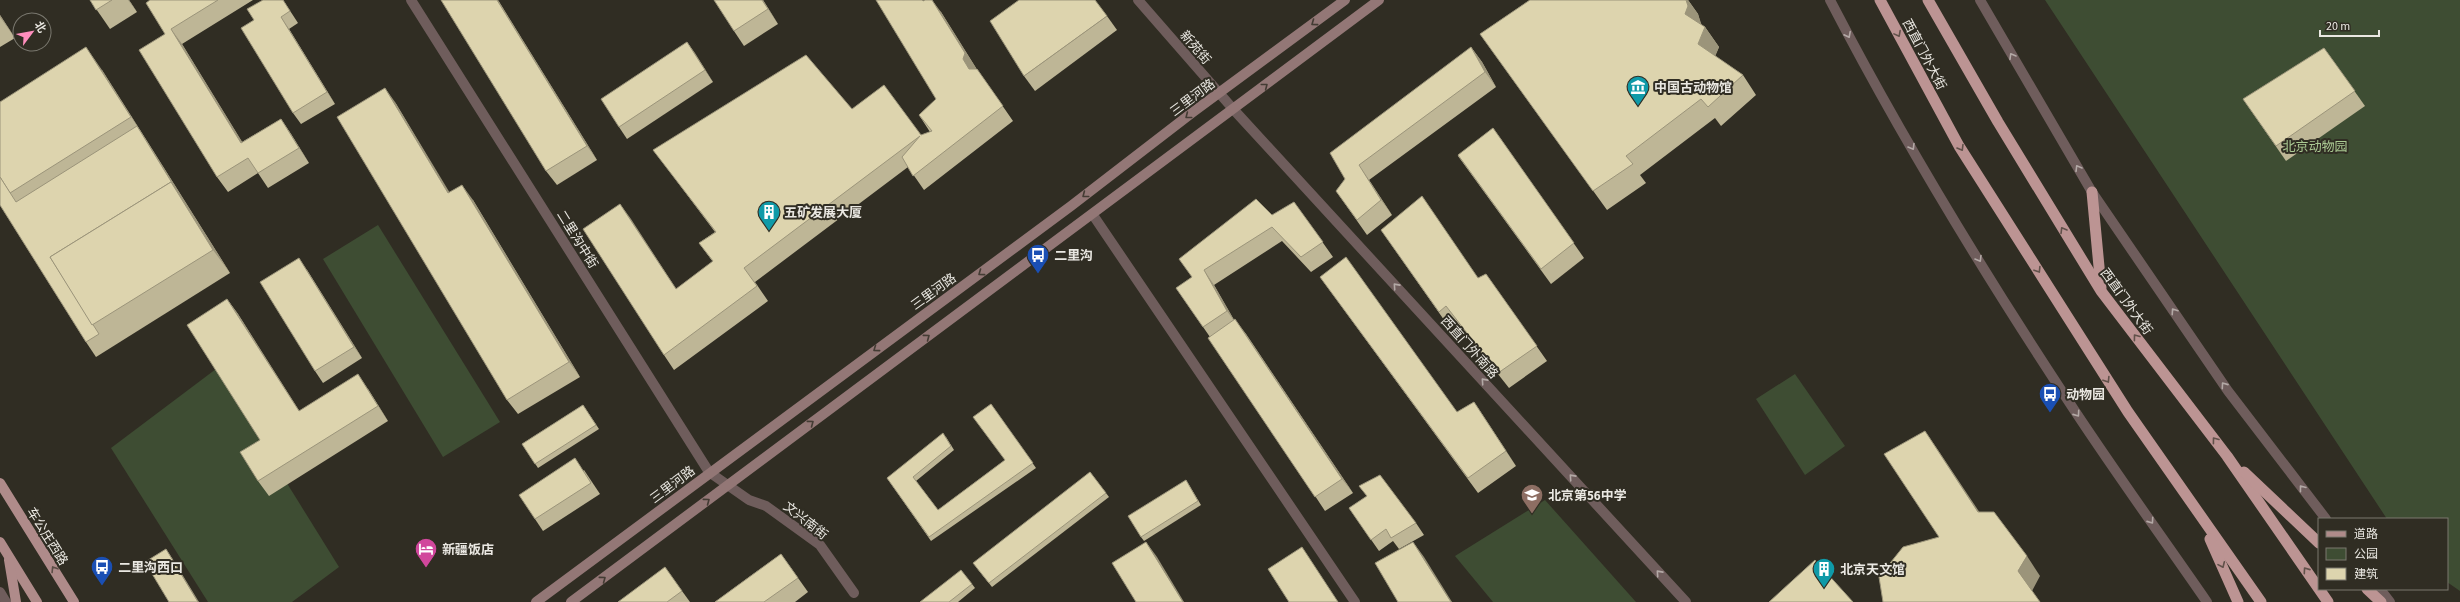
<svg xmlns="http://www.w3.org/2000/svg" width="2460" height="602" viewBox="0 0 2460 602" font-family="'Source Sans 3','Noto Sans SC',sans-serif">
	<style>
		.green { fill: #3e4d33 }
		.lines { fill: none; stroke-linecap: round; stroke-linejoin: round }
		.minor { stroke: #6f5d5c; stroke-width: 10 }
		.tertiary { stroke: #6f5d5c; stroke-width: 10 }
		.secondary { stroke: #937776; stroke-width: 10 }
		.primary { stroke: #af8b8a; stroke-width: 10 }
		.trunk { stroke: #bc9493; stroke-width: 11 }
		.wall { fill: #beb696 }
		.shaded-wall { fill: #9b947a }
		.building { fill: #ddd4ae; stroke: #9b947a }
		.oneway { stroke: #443c34 }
		.oneway2 { stroke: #61514a }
		.oneway3 { stroke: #b3a9a6 }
		.oneway4 { stroke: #5c4e47 }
		.labels { text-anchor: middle; stroke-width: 4; stroke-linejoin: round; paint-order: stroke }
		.street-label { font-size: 13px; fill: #eae8e2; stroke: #302d23 }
		.poi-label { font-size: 13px; font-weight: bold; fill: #eae8e2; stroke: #302d23; text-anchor: start }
		.park-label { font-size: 13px; fill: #abca93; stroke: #302d23 }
	</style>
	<rect width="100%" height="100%" fill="#302d23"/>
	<g class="green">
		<polygon points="2045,0 2460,0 2460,591 2447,582 2447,519 2387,519"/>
		<polygon points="378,225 500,422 443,457 323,259"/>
		<polygon points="216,369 339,567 292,602 208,602 111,448"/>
		<polygon points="1795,374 1845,446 1805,475 1756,399"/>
		<polygon points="1545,500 1636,602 1493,602 1455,556"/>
	</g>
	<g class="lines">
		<g class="minor">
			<polyline points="411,0 709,472 749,500 766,506 820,545 854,593"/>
			<polyline points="1093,215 1355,602"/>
		</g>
		<g class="tertiary">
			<polyline points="1138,0 1234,110 1686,602"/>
			<path d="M1830,0C1901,137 1982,270 2067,399C2112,468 2160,534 2207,602"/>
			<polyline points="1980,0 2092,192 2228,391 2326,519"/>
			<polyline points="2380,589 2390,602"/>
			<polyline points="0,592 6,602"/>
		</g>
		<g class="secondary">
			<polyline points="536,602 1071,206 1193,112 1345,0"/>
			<polyline points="571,602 1379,0"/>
		</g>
		<g class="primary">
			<polyline points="0,483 74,602"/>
			<polyline points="0,542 37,602"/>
			<polyline points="9,560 16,602"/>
		</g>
		<g class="trunk">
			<polyline points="1880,0 1959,146 2128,412 2261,602"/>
			<polyline points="1928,0 1998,122 2101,291 2227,456 2328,602"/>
			<polyline points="2092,192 2101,288"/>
			<polyline points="2244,472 2319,543"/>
			<polyline points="2210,539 2238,602"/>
			<polyline points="2367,589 2381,602"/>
		</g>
	</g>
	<g class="wall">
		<polygon points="90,0 129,0 137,12 110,29"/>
		<polygon points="150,0 253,0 182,44 242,142 281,119 291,134 309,163 268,188 258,173 228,192 217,177 165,34"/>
		<polygon points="263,0 283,0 285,3 298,23 289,29 335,104 301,124 293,113 254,20"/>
		<polygon points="498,0 597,160 557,185 546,171"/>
		<polygon points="763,0 778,24 744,46 734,31"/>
		<polygon points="1530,0 1688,0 1698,14 1701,25 1705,27 1719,47 1715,56 1743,75 1756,95 1721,126 1715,118 1640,175 1646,183 1607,210 1480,34"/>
		<polygon points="924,1 941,12 976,68 975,69 977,69 1013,121 924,190 908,167 755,282 768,301 674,370 664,355 620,204 676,289 713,262 699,243 715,232 664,164 653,150 852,109 921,135 930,132 919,115 936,99"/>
		<polygon points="0,15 15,38 0,47"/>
		<polygon points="1107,16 1117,30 1035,91 1024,76"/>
		<polygon points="687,42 713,82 627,139 619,127"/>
		<polygon points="1471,47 1482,62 1496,87 1369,180 1392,215 1367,235 1336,191 1345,179"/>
		<polygon points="2324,48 2365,106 2286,161 2243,99"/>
		<polygon points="102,70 147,141 230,273 96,357 86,342 0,205"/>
		<polygon points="395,102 449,193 473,200 580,377 518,414 507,400"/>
		<polygon points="1493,128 1584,258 1551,284 1458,156"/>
		<polygon points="1294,202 1333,257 1311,272 1282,241 1214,285 1234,320 1246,334 1353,493 1325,511 1210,337 1176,288 1192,278"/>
		<polygon points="1381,230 1478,278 1486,274 1547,361 1509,388 1456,321 1449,327"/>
		<polygon points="307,270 362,358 323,383 315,371"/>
		<polygon points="1320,277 1457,412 1474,402 1516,466 1478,493"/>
		<polygon points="227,299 238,314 299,411 368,389 388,421 269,496 258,481 260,440"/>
		<polygon points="991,404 1036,468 931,541 887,478 946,437 954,450 916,481 938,510 1005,460"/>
		<polygon points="583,405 599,429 538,468 522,444"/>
		<polygon points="584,470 600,494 543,531 535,519"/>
		<polygon points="1090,472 1109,497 992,587 976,567"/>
		<polygon points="1186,480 1201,505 1144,541 1141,537"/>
		<polygon points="1359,486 1416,523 1424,535 1399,549 1393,541 1379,551 1349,508 1367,496"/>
		<polygon points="781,554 808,592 795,602 715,602"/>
		<polygon points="972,584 975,588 958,602 920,602"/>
		<polygon points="682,591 690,602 618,602"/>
	</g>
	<g class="shaded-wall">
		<polygon points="128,0 129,0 137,12"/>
		<polygon points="497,0 498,0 597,160 587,146"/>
		<polygon points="762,0 763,0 778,24"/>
		<polygon points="932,0 941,12 976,68 973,74 969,69 963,59"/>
		<polygon points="1686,0 1688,0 1698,14 1702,26 1685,14"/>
		<polygon points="0,15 15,38 0,17"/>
		<polygon points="281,17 289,29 335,104 327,92"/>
		<polygon points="1705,27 1719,47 1712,64 1698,44"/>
		<polygon points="171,29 182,44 252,158 241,143"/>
		<polygon points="687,42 695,53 713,82 705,70"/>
		<polygon points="86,47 102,70 147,141 230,273 213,250 137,126"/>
		<polygon points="1471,47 1482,62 1496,87 1485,72"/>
		<polygon points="385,88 395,102 459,208 448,193"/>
		<polygon points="281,119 291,134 309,163 299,148"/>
		<polygon points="1359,165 1369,180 1392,215 1381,200"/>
		<polygon points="462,185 473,200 580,377 569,362"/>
		<polygon points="620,204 631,219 686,304 676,289"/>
		<polygon points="299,258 307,270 362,358 354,347"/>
		<polygon points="1204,270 1214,285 1237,325 1227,311"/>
		<polygon points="227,299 238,314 309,426 299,411"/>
		<polygon points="1235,319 1246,334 1353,493 1342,479"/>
		<polygon points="358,374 368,389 388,421 378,406"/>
		<polygon points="1474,402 1484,417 1516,466 1506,451"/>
		<polygon points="1925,431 1938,450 1992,531 1978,512"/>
		<polygon points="1146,542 1157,557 1184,602 1183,602"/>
		<polygon points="1413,542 1424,557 1452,602 1451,602"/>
		<polygon points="166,549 174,561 199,602 198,602"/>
		<polygon points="2027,556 2040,576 2032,591 2018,571"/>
	</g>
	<g class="building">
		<polygon points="90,0 112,0 96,10"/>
		<polygon points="150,0 218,0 171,29 241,143 281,119 299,148 258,173 248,158 217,177 139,50 165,34 146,3"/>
		<polygon points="263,0 283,0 290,11 281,17 327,92 293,113 241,28 254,20 247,9"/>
		<polygon points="441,0 497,0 587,146 546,171"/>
		<polygon points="714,0 762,0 768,9 734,31"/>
		<polygon points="876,0 922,0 923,1 925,0 932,0 965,53 963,59 969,69 977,69 1003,106 913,176 902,157 920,136 744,268 757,286 664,355 583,229 620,204 676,289 713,261 699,243 716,232 653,150 806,55 852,109 884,85 921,135 932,131 919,115 936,99"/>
		<polygon points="1019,0 1095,0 1107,16 1024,76 990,21"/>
		<polygon points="1530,0 1686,0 1688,6 1685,14 1705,27 1698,44 1743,75 1708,107 1701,99 1626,156 1633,164 1593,191 1480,34"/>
		<polygon points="687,42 705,70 619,127 601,99"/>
		<polygon points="86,47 131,117 10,193 0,177 0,102"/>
		<polygon points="1471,47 1485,72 1359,165 1381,200 1357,220 1336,191 1345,179 1330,153"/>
		<polygon points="2324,48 2355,91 2276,146 2243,99"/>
		<polygon points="385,88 448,193 462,185 569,362 507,400 337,117"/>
		<polygon points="137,126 177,191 171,182 50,257 99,334 86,342 0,205 0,177 16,202"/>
		<polygon points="1493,128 1574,243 1541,269 1458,155"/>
		<polygon points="171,182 213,250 92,325 50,257"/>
		<polygon points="1422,196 1478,278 1486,274 1537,346 1498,373 1446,306 1439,312 1381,230"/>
		<polygon points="1256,199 1272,215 1294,202 1323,242 1301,257 1272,227 1204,270 1227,311 1203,327 1176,288 1192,277 1179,259"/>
		<polygon points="1346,257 1457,412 1474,402 1506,451 1468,478 1320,277"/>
		<polygon points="299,258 354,347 315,371 260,282"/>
		<polygon points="227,299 299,411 358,374 378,406 258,481 240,452 260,440 187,325"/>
		<polygon points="1235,319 1342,479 1315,497 1208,338"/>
		<polygon points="991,404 1033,463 929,537 887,478 943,433 951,446 913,477 938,510 1005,460 973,417"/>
		<polygon points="583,405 596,425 535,464 522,444"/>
		<polygon points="1925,431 1978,512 1994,512 2027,556 2018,571 2040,602 1883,602 1879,577 1903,547 1939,537 1884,454"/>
		<polygon points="575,458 591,483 535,519 519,495"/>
		<polygon points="1090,472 1106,493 989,583 973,563"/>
		<polygon points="1380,475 1416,523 1391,538 1386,529 1371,540 1349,508 1367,496 1359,486"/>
		<polygon points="1186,480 1198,501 1141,537 1128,516"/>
		<polygon points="1146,542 1183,602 1136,602 1112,563"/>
		<polygon points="1413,542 1451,602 1398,602 1375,563"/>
		<polygon points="1302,547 1338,602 1289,602 1268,569"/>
		<polygon points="166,549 198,602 169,602 145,562"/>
		<polygon points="781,554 798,578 764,602 715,602"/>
		<polygon points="1815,560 1853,602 1769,602"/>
		<polygon points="665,567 682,591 667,602 618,602"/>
		<polygon points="961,570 972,584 949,602 920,602"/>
	</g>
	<defs><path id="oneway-chevron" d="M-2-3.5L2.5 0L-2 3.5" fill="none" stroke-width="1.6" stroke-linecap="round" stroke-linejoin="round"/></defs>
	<g class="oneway">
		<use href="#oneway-chevron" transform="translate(1314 23) rotate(144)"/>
		<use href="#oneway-chevron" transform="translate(1265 86) rotate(-38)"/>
		<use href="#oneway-chevron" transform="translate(1188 116) rotate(142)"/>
		<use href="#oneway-chevron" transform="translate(1085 195) rotate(142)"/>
		<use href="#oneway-chevron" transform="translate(981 273) rotate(144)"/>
		<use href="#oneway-chevron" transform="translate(927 337) rotate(-37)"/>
		<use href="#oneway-chevron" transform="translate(876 349) rotate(144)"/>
		<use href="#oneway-chevron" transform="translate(811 423) rotate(-37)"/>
		<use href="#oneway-chevron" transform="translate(707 501) rotate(-37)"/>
		<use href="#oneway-chevron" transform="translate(603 579) rotate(-37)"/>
	</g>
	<g class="oneway2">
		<use href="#oneway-chevron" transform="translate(1898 34) rotate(62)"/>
		<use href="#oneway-chevron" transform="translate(1961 148) rotate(59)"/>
		<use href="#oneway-chevron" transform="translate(2063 230) rotate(-121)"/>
		<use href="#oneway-chevron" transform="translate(2038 270) rotate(58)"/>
		<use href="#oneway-chevron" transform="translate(2136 337) rotate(-127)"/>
		<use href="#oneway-chevron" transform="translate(2107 380) rotate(58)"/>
		<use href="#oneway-chevron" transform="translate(2215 440) rotate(-127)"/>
		<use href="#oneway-chevron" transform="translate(2222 565) rotate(66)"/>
		<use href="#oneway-chevron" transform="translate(2306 570) rotate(-125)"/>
	</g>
	<g class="oneway3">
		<use href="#oneway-chevron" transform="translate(1848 35) rotate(63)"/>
		<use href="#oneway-chevron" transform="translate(2012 56) rotate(-120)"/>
		<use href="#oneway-chevron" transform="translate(1912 147) rotate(59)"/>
		<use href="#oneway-chevron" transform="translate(2078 168) rotate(-121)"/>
		<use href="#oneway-chevron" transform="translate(1979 259) rotate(59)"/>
		<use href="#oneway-chevron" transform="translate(1396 286) rotate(-132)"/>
		<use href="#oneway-chevron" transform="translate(2174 311) rotate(-124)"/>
		<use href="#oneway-chevron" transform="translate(1484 381) rotate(-132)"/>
		<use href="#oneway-chevron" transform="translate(2224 385) rotate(-125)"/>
		<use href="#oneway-chevron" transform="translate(2077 414) rotate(55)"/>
		<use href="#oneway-chevron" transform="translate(1572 477) rotate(-132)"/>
		<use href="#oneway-chevron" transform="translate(2302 488) rotate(-128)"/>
		<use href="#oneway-chevron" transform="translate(2151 521) rotate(55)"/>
		<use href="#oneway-chevron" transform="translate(1659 573) rotate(-132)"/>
	</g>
	<use class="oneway4" href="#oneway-chevron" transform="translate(54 569) rotate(-122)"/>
	<defs>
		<g id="museum-pin" transform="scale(1.15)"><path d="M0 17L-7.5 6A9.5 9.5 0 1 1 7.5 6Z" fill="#0f9aa8" stroke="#302d23"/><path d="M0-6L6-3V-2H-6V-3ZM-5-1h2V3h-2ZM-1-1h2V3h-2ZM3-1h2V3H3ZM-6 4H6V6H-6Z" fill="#fff"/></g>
		<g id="building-pin" transform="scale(1.15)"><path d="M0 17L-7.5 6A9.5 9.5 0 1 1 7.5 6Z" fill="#0f9aa8" stroke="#302d23"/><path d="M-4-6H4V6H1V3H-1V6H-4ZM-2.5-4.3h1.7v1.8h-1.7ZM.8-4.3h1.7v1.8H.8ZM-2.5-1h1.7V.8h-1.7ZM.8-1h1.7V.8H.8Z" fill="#fff"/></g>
		<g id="bus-pin" transform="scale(1.15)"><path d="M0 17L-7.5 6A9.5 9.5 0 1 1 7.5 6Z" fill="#1a4fb4" stroke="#302d23"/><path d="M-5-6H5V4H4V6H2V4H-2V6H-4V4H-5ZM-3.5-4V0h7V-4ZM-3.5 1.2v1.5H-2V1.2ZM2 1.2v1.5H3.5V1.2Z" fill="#fff"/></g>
		<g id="school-pin" transform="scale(1.15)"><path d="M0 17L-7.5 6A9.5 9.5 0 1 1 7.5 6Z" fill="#8d6e63" stroke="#302d23"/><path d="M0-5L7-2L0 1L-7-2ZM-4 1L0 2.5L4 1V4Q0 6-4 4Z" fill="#fff"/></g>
		<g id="hotel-pin" transform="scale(1.15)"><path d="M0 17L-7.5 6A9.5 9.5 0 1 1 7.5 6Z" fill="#d1479c" stroke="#302d23"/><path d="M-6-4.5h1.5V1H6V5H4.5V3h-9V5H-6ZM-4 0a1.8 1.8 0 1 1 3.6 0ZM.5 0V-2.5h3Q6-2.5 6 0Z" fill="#fff"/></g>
	</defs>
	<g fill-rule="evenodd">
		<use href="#museum-pin" x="1638" y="87"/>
		<use href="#building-pin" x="769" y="212"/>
		<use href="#bus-pin" x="1038" y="255"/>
		<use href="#bus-pin" x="2050" y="394"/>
		<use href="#school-pin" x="1532" y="495"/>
		<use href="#hotel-pin" x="426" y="549"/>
		<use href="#bus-pin" x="102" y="567"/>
		<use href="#building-pin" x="1824" y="569"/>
	</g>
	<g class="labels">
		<g class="street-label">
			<text transform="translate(1196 47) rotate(49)" y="5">新苑街</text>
			<text transform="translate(1925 54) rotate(62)" y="5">西直门外大街</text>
			<text transform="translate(1192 97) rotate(-37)" y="5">三里河路</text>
			<text transform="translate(578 239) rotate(58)" y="5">二里沟中街</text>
			<text transform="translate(933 291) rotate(-36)" y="5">三里河路</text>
			<text transform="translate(2127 301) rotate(54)" y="5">西直门外大街</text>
			<text transform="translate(1470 347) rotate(48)" y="5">西直门外南路</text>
			<text transform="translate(672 484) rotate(-37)" y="5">三里河路</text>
			<text transform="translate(806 520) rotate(38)" y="5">文兴南街</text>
			<text transform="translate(48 536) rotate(58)" y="5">车公庄西路</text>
		</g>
		<g class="poi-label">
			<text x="1654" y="92">中国古动物馆</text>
			<text x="784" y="217">五矿发展大厦</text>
			<text x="1054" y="260">二里沟</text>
			<text x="2066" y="399">动物园</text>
			<text x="1548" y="500">北京第56中学</text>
			<text x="442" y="554">新疆饭店</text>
			<text x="118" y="572">二里沟西口</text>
			<text x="1840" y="574">北京天文馆</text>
		</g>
		<g class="park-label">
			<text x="2315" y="151">北京动物园</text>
		</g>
	</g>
	<rect x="2318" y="518" width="130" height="72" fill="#302d23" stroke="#7a786f"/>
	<rect x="2326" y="531" width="20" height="6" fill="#af8b8a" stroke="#7a786f"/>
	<text x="2354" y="538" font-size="12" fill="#eae8e2">道路</text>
	<rect x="2326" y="548" width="20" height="12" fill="#3e4d33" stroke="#7a786f"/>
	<text x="2354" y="558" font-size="12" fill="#eae8e2">公园</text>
	<rect x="2326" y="568" width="20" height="12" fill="#ddd4ae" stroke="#7a786f"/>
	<text x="2354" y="578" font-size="12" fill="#eae8e2">建筑</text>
	<g transform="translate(32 32) rotate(58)"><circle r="19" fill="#302d23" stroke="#7a786f"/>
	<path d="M0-3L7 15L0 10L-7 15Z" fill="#fe8ebd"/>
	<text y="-6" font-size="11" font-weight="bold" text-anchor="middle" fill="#eae8e2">北</text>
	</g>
	<path d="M2320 30v6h59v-6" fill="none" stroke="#eae8e2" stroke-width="2"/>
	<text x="2326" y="30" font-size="12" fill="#eae8e2" stroke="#302d23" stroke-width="3" paint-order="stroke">20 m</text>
</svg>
